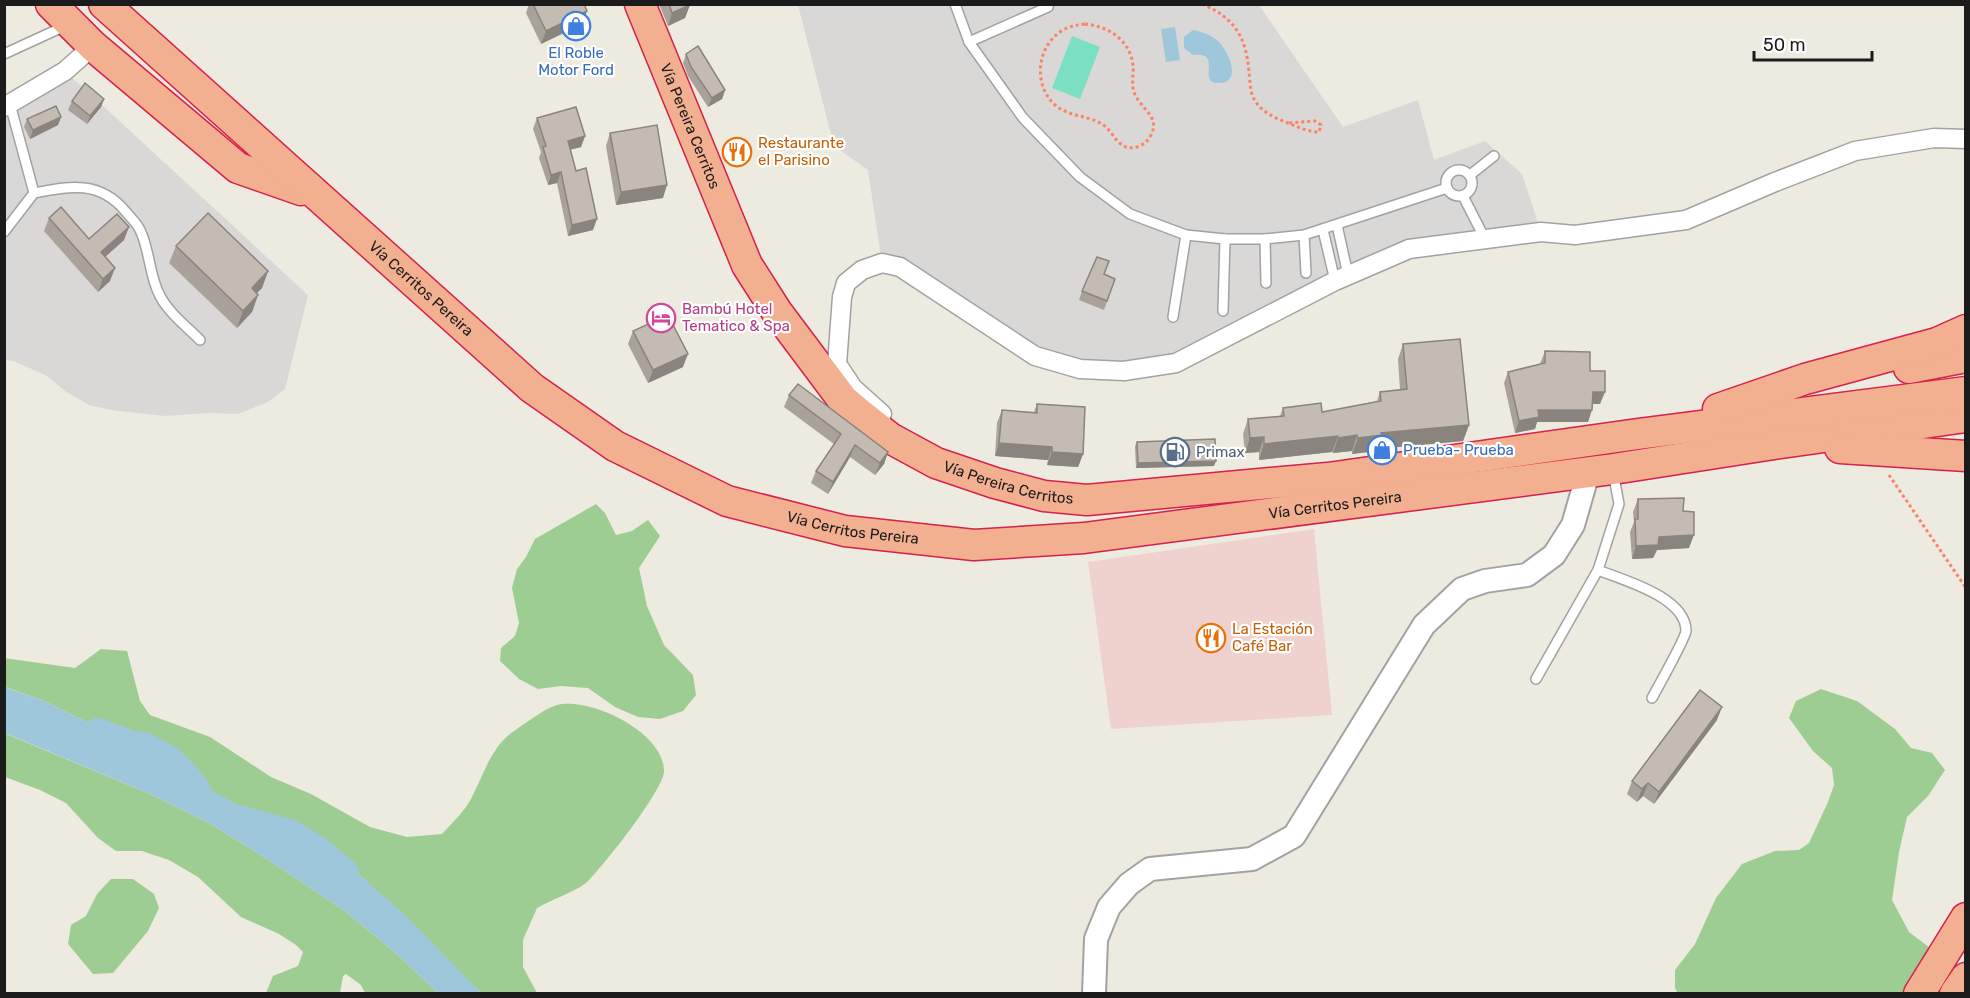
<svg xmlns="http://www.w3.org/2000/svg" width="1970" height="998" viewBox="0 0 1970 998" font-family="Rubik,sans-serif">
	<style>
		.residential { fill: #d9d8d7 }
		.commercial { fill: #efd2cd }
		.forest { fill: #9ecd93 }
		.pitch { fill: #7adfc3 }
		.water { fill: #9ec7dc }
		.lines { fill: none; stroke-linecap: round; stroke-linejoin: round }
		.river { stroke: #9ec7dc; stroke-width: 28 }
		.service-casing { stroke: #a2a2a2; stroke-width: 12 }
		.minor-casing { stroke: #a2a2a2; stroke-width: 21 }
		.tertiary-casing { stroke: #a2a2a2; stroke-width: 26 }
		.trunk-casing { stroke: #d7204b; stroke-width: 33 }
		.path { stroke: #fc8261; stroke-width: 3; stroke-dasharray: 3 3; stroke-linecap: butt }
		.service { stroke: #fff; stroke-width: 9 }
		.minor { stroke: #fff; stroke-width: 18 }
		.tertiary { stroke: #fff; stroke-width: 22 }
		.trunk { stroke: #f2b090; stroke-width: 30 }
		.wall { fill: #a9a29a }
		.shaded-wall { fill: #89847d }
		.building { fill: #c4bcb3; stroke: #89847d; stroke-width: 1.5 }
		.labels { text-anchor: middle; stroke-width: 4.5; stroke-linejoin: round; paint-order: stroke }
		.shop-label { font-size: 15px; fill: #366cbe; stroke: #fff }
		.street-label { font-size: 15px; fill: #1b1b1b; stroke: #fff }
		.food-label { font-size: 15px; fill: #c56008; stroke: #fff; text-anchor: start }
		.hotel-label { font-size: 15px; fill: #b23c85; stroke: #fff; text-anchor: start }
		.service-label { font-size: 15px; fill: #4e5e75; stroke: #fff; text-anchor: start }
	</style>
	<rect width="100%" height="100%" fill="#edeadf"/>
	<g class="residential">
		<polygon points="798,5 1259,5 1343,127 1418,100 1434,160 1485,141 1522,174 1541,232 1409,249 1176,363 1124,371 1035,356 882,263 868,170 834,146"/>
		<polygon points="65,71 308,295 285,389 268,402 238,414 209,413 165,416 111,410 89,405 65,391 47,376 14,361 5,360 5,107"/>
	</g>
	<polygon class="commercial" points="1314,529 1332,715 1111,729 1088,562"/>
	<g class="forest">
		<polygon points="596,504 605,513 616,535 632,531 648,520 660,536 639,568 647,606 664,645 693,675 696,695 683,711 660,719 638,717 615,707 588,688 561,686 538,689 519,679 500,661 501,648 515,636 519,623 512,588 517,569 526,557 535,539"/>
		<path d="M101,649L127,651L140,701L150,715L210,737L271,777L311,794L370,827L407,837L442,834C453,822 466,810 473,795C485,771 492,746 514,731C526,723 549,705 562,704C596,700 664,733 664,771C664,790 601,869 586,883C576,891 549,901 537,908L523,940V967L537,993H481L363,878L315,848L192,783L133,745L42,700L5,687L4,658L75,668Z"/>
		<polygon points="1821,689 1857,701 1895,729 1911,748 1932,753 1945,770 1928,796 1907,817 1899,852 1892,900 1909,932 1942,957 1919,993 1678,994 1675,988 1675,970 1695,944 1716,898 1742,864 1775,851 1799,850 1809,843 1828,802 1834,785 1832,768 1813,751 1789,718 1796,701"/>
		<polygon points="4,733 150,794 211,824 264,857 345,911 399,956 438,993 365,993 361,985 346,974 343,976 340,993 266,993 273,976 298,966 303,952 296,945 279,934 241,917 198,877 169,860 142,851 116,851 98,838 66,803 40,790 5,777"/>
		<polygon points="111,879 133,879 154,894 159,908 148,931 113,973 93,974 68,944 71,925 86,916 97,894"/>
	</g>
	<polygon class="pitch" points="1072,36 1100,47 1080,99 1052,88"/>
	<g class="water">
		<polygon points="1175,27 1180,60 1166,62 1161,29"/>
		<path d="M1193,30C1203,32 1211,35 1218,41C1227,49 1243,81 1221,83C1194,85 1225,51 1193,55L1184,48V37Z"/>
		<polygon points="4,687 42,700 133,745 192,783 315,848 363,878 404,914 481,993 438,993 399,956 345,911 264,857 211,824 150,794 5,733"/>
	</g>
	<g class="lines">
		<polyline class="river" points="98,732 133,745 144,746 171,761 192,783 203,802 231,817 290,833 315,848 345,873"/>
		<g class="service-casing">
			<g id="service">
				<polyline points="955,4 969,42 1023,118 1080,177 1130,214 1186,235 1225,239 1265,239 1304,235 1447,188"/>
				<polyline points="969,42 1048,7 1047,4"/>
				<polyline points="4,54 65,26"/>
				<circle cx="1459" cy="183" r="13"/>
				<polyline points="1470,175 1494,156"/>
				<path d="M34,193C70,186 100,180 126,212C130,217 137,223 140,230C150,250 149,276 160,296C169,313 186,326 200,340"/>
				<polyline points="1463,196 1485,239"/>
				<polyline points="1337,225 1348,275"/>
				<polyline points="1323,230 1335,281"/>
				<polyline points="4,232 34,193 10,104"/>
				<polyline points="1304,235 1306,273"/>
				<polyline points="1265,239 1266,283"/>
				<polyline points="1223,311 1225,239"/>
				<polyline points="1173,317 1186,235"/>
				<path d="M1598,570C1623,580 1686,597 1686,631C1685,639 1658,687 1652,698"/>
				<polyline points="1536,679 1598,570 1619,504 1613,472"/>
			</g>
		</g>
		<g class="minor-casing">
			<g id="minor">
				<polyline points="4,107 65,71 93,46"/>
				<polyline points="882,414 853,388 837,364 842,297 846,283 862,270 882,263 900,267 1035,356 1080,369 1124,371 1176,363 1335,281 1409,249 1541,232 1575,235 1686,220 1775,182 1855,151 1934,138 1966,139"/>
			</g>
		</g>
		<g class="tertiary-casing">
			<polyline id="tertiary" points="1094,994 1096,939 1109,907 1129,884 1150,869 1252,859 1294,836 1424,625 1462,589 1485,581 1527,575 1554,555 1573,525 1588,473"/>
		</g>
		<g class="trunk-casing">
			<g id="trunk">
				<polyline points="51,4 93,46 238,168 301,190"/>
				<path id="s1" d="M104,4L532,388L615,446L727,501L845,531L974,545L1084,538L1613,469L1774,444L1966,417"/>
				<path id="s2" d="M640,4L747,265L777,312L843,400L861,415L890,438L936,463L995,483L1044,496L1087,500L1271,483L1328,478L1638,434L1966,392"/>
				<polyline points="1909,368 1966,357"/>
				<polyline points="1718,409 1805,379 1937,343 1966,330"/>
				<polyline points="1840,448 1966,456"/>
				<polyline points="1919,994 1966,918"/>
				<polyline points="1955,994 1966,978"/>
			</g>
		</g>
		<g class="path">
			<path d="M1202,4C1235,18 1246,37 1249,72C1250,80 1250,92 1254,99C1261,112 1275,118 1288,123C1298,127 1308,132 1319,132L1321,125L1315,121L1287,123"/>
			<path d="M1085,24C1108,26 1130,40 1133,65C1134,74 1131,83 1134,92C1139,108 1161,116 1151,135C1148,141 1143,145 1137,147C1117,152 1115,132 1102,124C1087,115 1069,117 1055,105C1033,85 1036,46 1063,30C1070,26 1077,25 1085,24Z"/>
			<polyline points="1889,475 1966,588"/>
		</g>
		<use href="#service" class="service"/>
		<use href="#minor" class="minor"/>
		<use href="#tertiary" class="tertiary"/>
		<use href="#trunk" class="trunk"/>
	</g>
	<g class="wall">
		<polygon points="529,4 584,4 587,11 582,24 541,44 526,13"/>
		<polygon points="659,4 690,4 685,18 668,26"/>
		<polygon points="686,54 725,90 722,99 708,107 688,76 683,63"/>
		<polygon points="104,99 101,107 87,124 68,110 72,101"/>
		<polygon points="61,117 58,125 30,139 24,127 27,119"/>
		<polygon points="537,118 585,136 581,147 570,150 593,230 568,236 557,183 548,185 539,158 541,152 533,129"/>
		<polygon points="610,133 663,198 616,205 606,146"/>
		<polygon points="49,218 89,239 124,240 105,257 110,281 98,292 44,231"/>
		<polygon points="176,246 268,271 262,288 257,293 258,295 252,312 237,328 169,263"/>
		<polygon points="1104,274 1115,279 1104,310 1079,300 1082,291"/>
		<polygon points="633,331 683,367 648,383 628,344"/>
		<polygon points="1403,344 1469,425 1463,441 1377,449 1376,451 1352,454 1352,451 1333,453 1332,452 1259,460 1259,452 1245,453 1243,434 1248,419 1280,416 1283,408 1322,412 1377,401 1380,392 1400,390 1398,359"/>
		<polygon points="1545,351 1590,371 1600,404 1592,404 1588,422 1537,422 1535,429 1515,433 1504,383 1508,372 1540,364"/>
		<polygon points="789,395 888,452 884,464 875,475 850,457 828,494 811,483 816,471 834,444 784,407"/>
		<polygon points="1037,404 1083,454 1078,467 1047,465 1048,460 995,456 997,423 1002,410 1034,412"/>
		<polygon points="1137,442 1214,466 1136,468 1135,446"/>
		<polygon points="1638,499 1683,511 1689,548 1657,550 1653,558 1632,559 1630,532 1634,522 1633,512"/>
		<polygon points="1717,720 1654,804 1643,796 1637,802 1627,794 1632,781"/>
	</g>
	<g class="shaded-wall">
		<polygon points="690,5 685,18 668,26 672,13"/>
		<polygon points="587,11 582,24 541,44 546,31"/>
		<polygon points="725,90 722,99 708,107 712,98"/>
		<polygon points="104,99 101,107 87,124 90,116"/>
		<polygon points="61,117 58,125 30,139 33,130"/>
		<polygon points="585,136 581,147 564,151 568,141"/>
		<polygon points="561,172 557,183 548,185 551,175"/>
		<polygon points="667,185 663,198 616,205 621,192"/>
		<polygon points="597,219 593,230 568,236 572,225"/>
		<polygon points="129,227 124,240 96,265 101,252"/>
		<polygon points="115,268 110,281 98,292 103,279"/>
		<polygon points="268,271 262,288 245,305 252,288"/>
		<polygon points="258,295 252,312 237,328 243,311"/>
		<polygon points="688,354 683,367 648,383 653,370"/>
		<polygon points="1593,392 1605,392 1600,404 1588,404"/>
		<polygon points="1538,410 1592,410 1588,422 1537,422 1535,429 1515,433 1519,421"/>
		<polygon points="1469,425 1463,441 1377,449 1376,451 1352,454 1358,438 1381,433"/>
		<polygon points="1357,435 1352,451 1333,453 1338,438"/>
		<polygon points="1338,436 1332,452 1259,460 1264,444"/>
		<polygon points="1264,437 1259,452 1245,453 1250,438"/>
		<polygon points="999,443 1052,447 1048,460 995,456"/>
		<polygon points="855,445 850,457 828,494 833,482"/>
		<polygon points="888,452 884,464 875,475 880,463"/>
		<polygon points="1052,452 1083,454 1078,467 1047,465"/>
		<polygon points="1216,461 1214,466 1136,468 1138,463"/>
		<polygon points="1694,535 1689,548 1657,550 1653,558 1632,559 1636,546 1659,537"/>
		<polygon points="1722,707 1717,720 1654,804 1659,792"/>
		<polygon points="1648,783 1643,796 1637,802 1642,789"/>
	</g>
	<g class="building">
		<polygon points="533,4 584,4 587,11 546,31"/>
		<polygon points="669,4 690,4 690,5 672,13"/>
		<polygon points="698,46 725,90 712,98 691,67 686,54"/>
		<polygon points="85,83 104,99 90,116 72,101"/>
		<polygon points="56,106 61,117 33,130 27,119"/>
		<polygon points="576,107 585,136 568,141 576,171 586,168 597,219 572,225 561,172 551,175 543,147 546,146 537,118"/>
		<polygon points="657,125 667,185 621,192 610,133"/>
		<polygon points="61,207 89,239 117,214 129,227 101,252 115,268 103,279 49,218"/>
		<polygon points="208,213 268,271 252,288 258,295 243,311 176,246"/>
		<polygon points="1097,257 1109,261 1104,274 1115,279 1107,301 1082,291"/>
		<polygon points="668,315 688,354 653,370 633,331"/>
		<polygon points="1460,339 1469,425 1381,433 1382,435 1358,438 1357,435 1338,438 1338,436 1264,444 1264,437 1250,438 1248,419 1284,416 1283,408 1321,403 1322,412 1381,401 1380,392 1407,389 1403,344"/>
		<polygon points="1545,351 1590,352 1590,371 1605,371 1605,392 1593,392 1592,410 1538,410 1539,417 1519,421 1508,372 1545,363"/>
		<polygon points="798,384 888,452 880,463 855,445 833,482 816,471 841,434 789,395"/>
		<polygon points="1037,404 1085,407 1083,454 1052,452 1052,447 999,443 1002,410 1037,413"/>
		<polygon points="1215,439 1216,461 1138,463 1137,442"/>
		<polygon points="1684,498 1683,511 1694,512 1694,535 1659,537 1658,545 1636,546 1635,519 1638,519 1638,499"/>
		<polygon points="1700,690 1722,707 1659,792 1648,783 1642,789 1632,781"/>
	</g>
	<defs>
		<g id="shop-ring" transform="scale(1.5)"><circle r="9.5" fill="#fff" stroke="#3f7fe0" stroke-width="1.5"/><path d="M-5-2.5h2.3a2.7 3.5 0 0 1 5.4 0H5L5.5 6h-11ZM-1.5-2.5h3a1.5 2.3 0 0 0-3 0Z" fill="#3f7fe0"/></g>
		<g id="restaurant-ring" transform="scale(1.5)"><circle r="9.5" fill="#fff" stroke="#e8710a" stroke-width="1.5"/><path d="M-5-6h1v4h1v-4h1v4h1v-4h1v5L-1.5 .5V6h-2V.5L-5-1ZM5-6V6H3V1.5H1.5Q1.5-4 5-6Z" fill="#e8710a"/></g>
		<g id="hotel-ring" transform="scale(1.5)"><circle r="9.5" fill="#fff" stroke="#d1479c" stroke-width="1.5"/><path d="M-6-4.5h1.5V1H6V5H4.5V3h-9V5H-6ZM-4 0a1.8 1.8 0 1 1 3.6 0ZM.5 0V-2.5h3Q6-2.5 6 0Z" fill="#d1479c"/></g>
		<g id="fuel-ring" transform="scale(1.5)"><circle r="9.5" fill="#fff" stroke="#5c6f8a" stroke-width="1.5"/><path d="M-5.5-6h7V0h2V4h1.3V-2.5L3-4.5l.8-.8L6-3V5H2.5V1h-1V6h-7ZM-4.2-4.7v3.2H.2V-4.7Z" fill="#5c6f8a"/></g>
	</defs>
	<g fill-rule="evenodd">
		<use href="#shop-ring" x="576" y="26"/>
		<use href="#restaurant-ring" x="737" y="152"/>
		<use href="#hotel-ring" x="661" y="318"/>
		<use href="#shop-ring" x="1382" y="450"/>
		<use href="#fuel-ring" x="1175" y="452"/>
		<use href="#restaurant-ring" x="1211" y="638"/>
	</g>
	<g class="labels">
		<g class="shop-label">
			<text x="576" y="58">El Roble<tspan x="576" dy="17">Motor Ford</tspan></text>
			<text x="1403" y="455" text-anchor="start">Prueba- Prueba</text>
		</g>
		<g class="street-label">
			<text dy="5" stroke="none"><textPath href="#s2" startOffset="132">Vía Pereira Cerritos</textPath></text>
			<text dy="5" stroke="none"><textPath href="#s1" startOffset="426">Vía Cerritos Pereira</textPath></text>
			<text dy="5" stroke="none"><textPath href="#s2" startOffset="636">Vía Pereira Cerritos</textPath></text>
			<text dy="5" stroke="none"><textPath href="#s1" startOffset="1416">Vía Cerritos Pereira</textPath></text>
			<text dy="5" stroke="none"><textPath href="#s1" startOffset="930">Vía Cerritos Pereira</textPath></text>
		</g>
		<g class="food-label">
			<text x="758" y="148">Restaurante<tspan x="758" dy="17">el Parisino</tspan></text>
			<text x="1232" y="634">La Estación<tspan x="1232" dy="17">Café Bar</tspan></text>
		</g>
		<g class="hotel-label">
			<text x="682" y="314">Bambú Hotel<tspan x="682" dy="17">Tematico &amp; Spa</tspan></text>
		</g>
		<g class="service-label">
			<text x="1196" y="457">Primax</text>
		</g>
	</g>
	<rect width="1970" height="998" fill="none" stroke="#1b1b1b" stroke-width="12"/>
	<path d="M1754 51v9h118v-9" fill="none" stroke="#1b1b1b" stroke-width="3"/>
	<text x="1763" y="51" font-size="18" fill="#1b1b1b" stroke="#ffffff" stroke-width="4.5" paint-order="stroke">50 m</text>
</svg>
